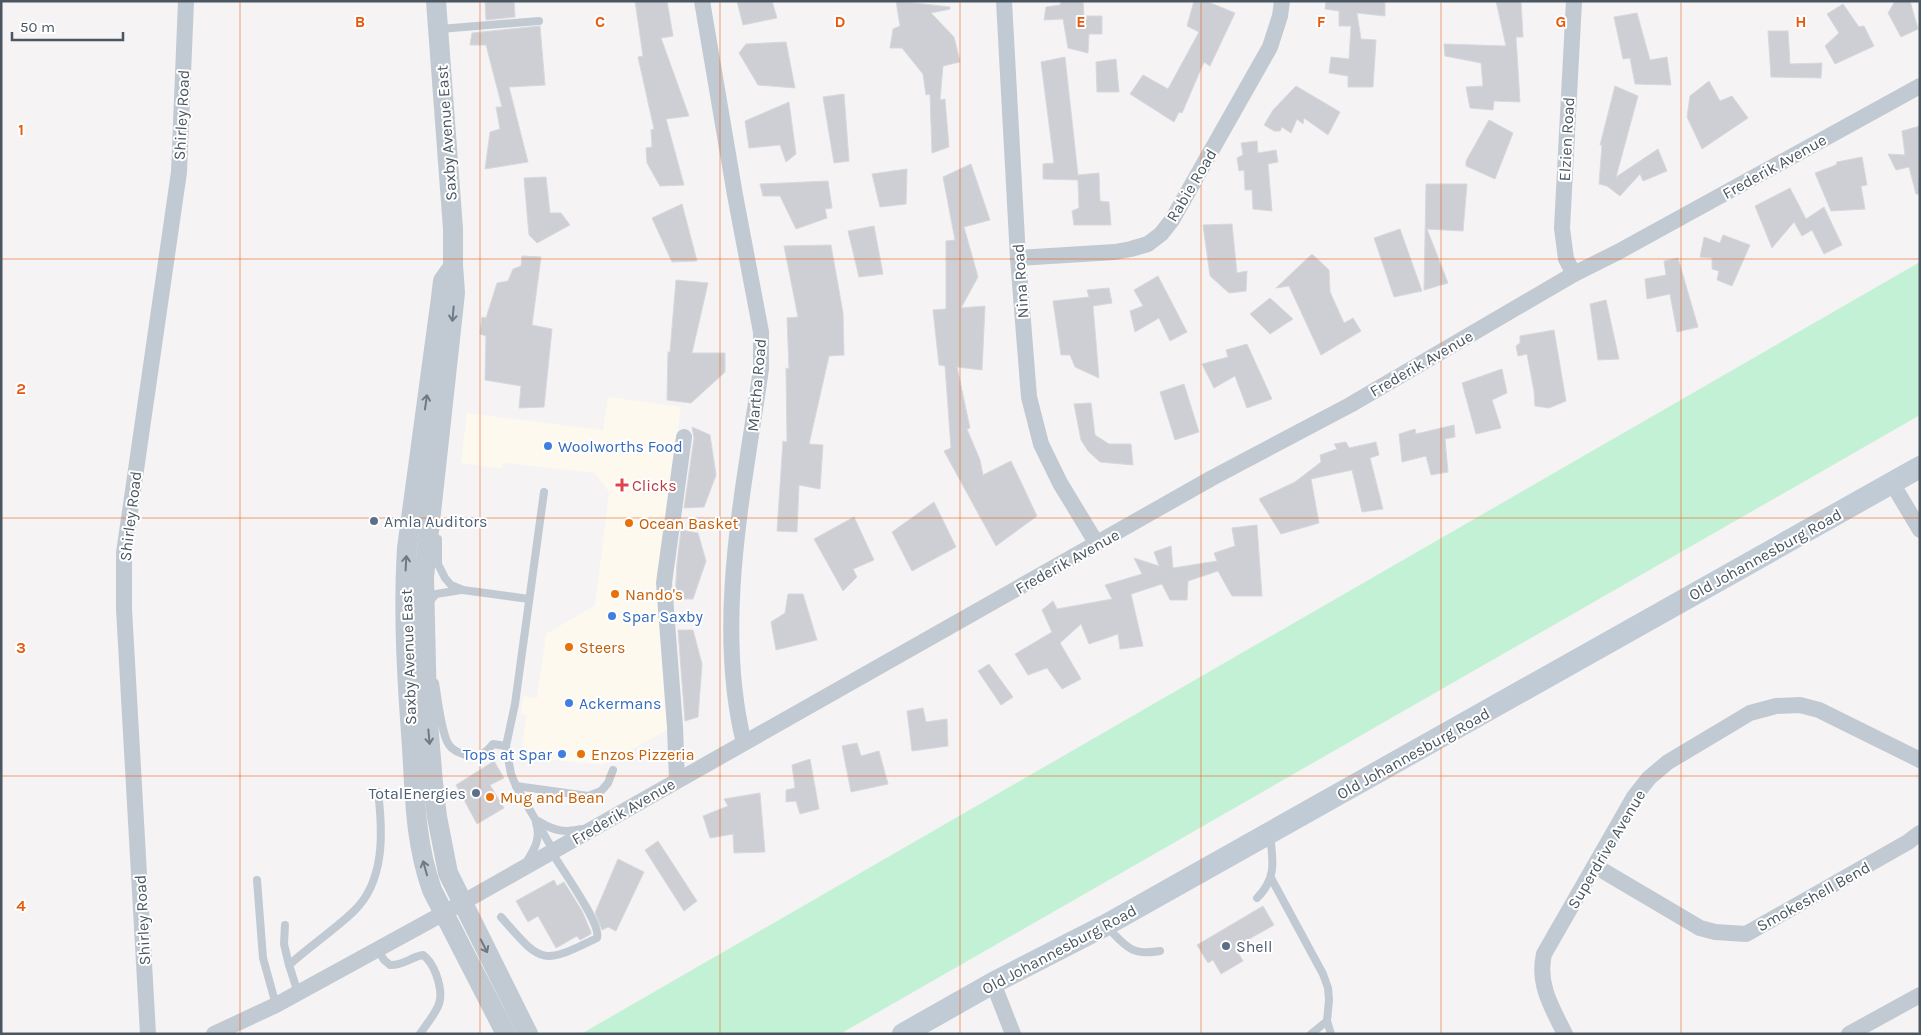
<svg xmlns="http://www.w3.org/2000/svg" width="1921" height="1035" viewBox="0 0 1921 1035" font-family="Karla,sans-serif">
	<style>
		.commercial { fill: #fdf9ef }
		.green { fill: #c3f1d5 }
		.building { fill: #cdcfd5; stroke: #d7d9de }
		.lines { fill: none; stroke-linecap: round; stroke-linejoin: round }
		.service { stroke: #c1cad2; stroke-width: 8 }
		.minor { stroke: #c1cad2; stroke-width: 16 }
		.tertiary { stroke: #c1cad2; stroke-width: 20 }
		.secondary { stroke: #c1cbd6; stroke-width: 22 }
		.oneway { stroke: #6e7983 }
		.grid { fill: none; stroke: #e8590c; stroke-width: 1; stroke-opacity: 0.55 }
		.shop-dot { fill: #3f7fe0; stroke: #fff; stroke-width: 2 }
		.health-dot { fill: #e0444e; stroke: #fff; stroke-width: 2 }
		.service-dot { fill: #5c6f8a; stroke: #fff; stroke-width: 2 }
		.food-dot { fill: #e8710a; stroke: #fff; stroke-width: 2 }
		.labels { text-anchor: middle; stroke-width: 4; stroke-linejoin: round; paint-order: stroke }
		.street-label { font-size: 16px; fill: #4a5661; stroke: #fff }
		.shop-label { font-size: 16px; fill: #366cbe; stroke: #fff; text-anchor: start }
		.health-label { font-size: 16px; fill: #be3a42; stroke: #fff; text-anchor: start }
		.service-label { font-size: 16px; fill: #4e5e75; stroke: #fff; text-anchor: start }
		.food-label { font-size: 16px; fill: #c56008; stroke: #fff; text-anchor: start }
		.grid-label { font-size: 16px; text-anchor: middle; font-weight: bold; fill: #e8590c; stroke: #fff; stroke-width: 4; stroke-linejoin: round; paint-order: stroke }
	</style>
	<rect width="100%" height="100%" fill="#f5f3f3"/>
	<polygon class="commercial" points="608,397 681,407 657,577 667,730 603,765 521,757 526,715 521,714 523,696 537,698 546,634 595,605 609,492 595,473 503,463 502,469 461,463 467,413 603,430"/>
	<polygon class="green" points="1920,262 1920,415 840,1034 581,1034"/>
	<g class="building">
		<polygon points="485,1 514,1 515,17 486,20"/>
		<polygon points="635,1 667,1 673,36 661,38 689,116 666,119 684,185 660,186 647,163 646,148 652,147 651,130 654,129 638,57 643,56"/>
		<polygon points="737,1 772,1 777,18 743,25"/>
		<polygon points="896,1 950,7 950,9 931,13 954,37 960,62 943,66 940,100 945,99 949,147 932,153 930,94 926,95 923,74 902,48 890,48 893,29 900,26"/>
		<polygon points="1061,1 1083,1 1084,16 1102,16 1102,34 1089,34 1088,53 1068,48 1063,19 1044,20 1046,7 1060,5"/>
		<polygon points="1194,1 1206,1 1235,13 1210,66 1204,62 1182,113 1179,112 1174,122 1130,94 1143,75 1168,89 1199,32 1187,26"/>
		<polygon points="1326,1 1385,1 1385,16 1357,13 1361,39 1376,40 1373,87 1348,87 1348,76 1329,73 1331,57 1349,59 1351,26 1339,26 1339,11 1325,9"/>
		<polygon points="1496,1 1521,1 1523,37 1516,37 1520,102 1494,101 1493,110 1470,108 1466,87 1483,86 1481,63 1445,56 1444,44 1506,46"/>
		<polygon points="1895,1 1910,1 1918,29 1901,37 1888,13"/>
		<polygon points="1843,4 1859,27 1864,26 1874,46 1835,64 1825,46 1839,33 1827,14"/>
		<polygon points="1637,13 1650,60 1667,57 1671,85 1635,84 1630,58 1623,59 1614,17"/>
		<polygon points="540,26 545,85 509,87 528,162 485,169 490,132 500,129 496,107 502,107 486,45 470,45 472,33"/>
		<polygon points="1768,31 1788,31 1790,64 1822,63 1821,78 1771,77"/>
		<polygon points="786,42 795,88 758,85 739,53 746,44"/>
		<polygon points="1065,57 1078,175 1099,173 1100,201 1109,202 1111,225 1074,225 1072,211 1079,208 1078,180 1043,179 1043,164 1054,163 1041,62"/>
		<polygon points="1116,59 1119,92 1097,92 1096,62"/>
		<polygon points="1709,81 1720,101 1732,96 1748,118 1702,149 1687,117 1690,96"/>
		<polygon points="1296,86 1340,112 1328,135 1304,118 1303,124 1297,119 1291,133 1282,127 1280,131 1274,131 1264,125 1273,110"/>
		<polygon points="1615,86 1638,96 1616,177 1658,149 1667,171 1643,181 1640,174 1620,196 1607,186 1599,184 1602,145 1600,145"/>
		<polygon points="844,94 849,161 834,163 823,97"/>
		<polygon points="789,102 796,154 786,162 780,145 749,148 745,121"/>
		<polygon points="1489,120 1513,133 1495,179 1466,166 1466,161"/>
		<polygon points="1920,126 1920,194 1916,194 1909,167 1896,170 1888,154 1905,155 1902,131"/>
		<polygon points="1257,141 1258,153 1276,150 1278,162 1268,164 1272,211 1253,209 1252,190 1245,190 1244,170 1239,171 1237,158 1243,155 1241,143"/>
		<polygon points="1862,157 1867,185 1861,186 1865,209 1831,211 1815,173 1836,165 1837,162"/>
		<polygon points="971,164 990,220 964,227 978,277 961,308 985,306 982,370 957,367 970,428 967,429 980,460 983,475 1011,461 1037,516 996,546 944,451 951,448 945,366 939,365 933,310 946,309 946,241 955,240 943,177"/>
		<polygon points="907,169 906,204 880,207 872,174"/>
		<polygon points="546,177 550,213 561,213 570,225 537,243 529,235 524,178"/>
		<polygon points="828,181 832,208 825,209 827,218 796,229 780,196 763,196 760,184"/>
		<polygon points="1426,184 1467,184 1463,231 1427,229 1448,283 1424,290"/>
		<polygon points="1790,188 1806,219 1824,207 1842,245 1824,254 1812,230 1802,236 1794,222 1772,248 1755,206"/>
		<polygon points="682,204 697,261 672,262 652,218"/>
		<polygon points="1232,224 1237,273 1247,271 1246,291 1229,293 1210,276 1203,225"/>
		<polygon points="874,226 883,274 859,277 848,231"/>
		<polygon points="1400,229 1422,291 1394,297 1374,238"/>
		<polygon points="1723,235 1750,245 1732,286 1717,280 1719,271 1712,269 1712,258 1700,257 1704,237 1720,243"/>
		<polygon points="831,245 843,313 844,355 829,356 809,444 823,445 820,489 799,485 797,532 777,531 783,441 787,442 786,368 789,369 787,318 798,317 784,246"/>
		<polygon points="1312,254 1329,270 1330,292 1344,323 1353,318 1361,331 1321,355 1289,286 1276,288"/>
		<polygon points="522,256 541,257 532,325 552,329 544,407 519,408 521,386 485,380 486,336 480,334 482,317 486,318 497,283 508,281 513,269 521,266"/>
		<polygon points="1678,258 1698,327 1677,332 1670,294 1647,299 1645,279 1666,275 1664,261"/>
		<polygon points="1158,276 1187,332 1170,341 1159,318 1135,332 1130,311 1143,306 1134,290"/>
		<polygon points="676,280 708,283 692,353 725,353 725,372 691,403 667,400 668,352 670,352"/>
		<polygon points="1109,288 1112,303 1093,306 1099,378 1075,367 1070,355 1061,355 1053,301 1089,297 1087,290"/>
		<polygon points="1270,298 1293,319 1270,334 1250,314"/>
		<polygon points="1606,300 1619,359 1598,360 1590,304"/>
		<polygon points="1554,330 1566,401 1549,408 1535,406 1534,391 1527,354 1518,356 1516,346 1520,343 1520,336"/>
		<polygon points="1247,344 1272,399 1247,408 1235,376 1214,388 1202,364 1228,357 1226,350"/>
		<polygon points="1502,369 1507,393 1492,400 1501,428 1476,434 1462,383"/>
		<polygon points="1184,384 1199,432 1175,440 1160,392"/>
		<polygon points="1091,403 1095,435 1109,444 1131,444 1133,465 1100,462 1088,451 1081,440 1074,404"/>
		<polygon points="1454,425 1455,437 1445,439 1448,472 1431,475 1426,456 1402,462 1399,434 1415,429 1416,434"/>
		<polygon points="692,427 710,435 716,475 704,507 684,508 694,438"/>
		<polygon points="1346,442 1349,448 1376,442 1379,455 1370,458 1383,509 1362,512 1352,470 1311,479 1319,523 1281,534 1259,499 1295,482 1321,462 1320,455 1337,449 1334,444"/>
		<polygon points="934,502 956,547 912,571 892,532"/>
		<polygon points="854,517 874,560 853,569 857,577 843,591 814,539"/>
		<polygon points="1257,525 1262,596 1232,596 1218,571 1188,581 1187,600 1170,600 1162,584 1131,594 1143,646 1120,649 1118,634 1089,644 1081,624 1060,643 1081,679 1062,689 1047,668 1028,675 1015,654 1052,632 1042,610 1053,601 1057,609 1112,599 1105,585 1142,574 1134,558 1159,566 1154,552 1171,546 1173,568 1217,561 1214,553 1235,546 1232,528"/>
		<polygon points="681,530 698,533 706,561 693,599 675,599 677,563"/>
		<polygon points="788,594 803,594 817,640 776,650 771,622 785,613"/>
		<polygon points="678,630 693,630 702,664 698,717 685,721"/>
		<polygon points="989,664 1013,697 1001,705 978,671"/>
		<polygon points="923,708 926,722 947,719 948,746 912,751 907,711"/>
		<polygon points="857,743 861,756 879,751 888,784 851,792 842,746"/>
		<polygon points="810,759 819,809 800,814 796,801 786,802 786,790 795,788 792,765"/>
		<polygon points="494,761 504,778 490,785 504,808 477,824 456,785"/>
		<polygon points="760,793 765,852 734,853 733,834 710,838 703,816 728,806 724,799"/>
		<polygon points="658,841 697,901 684,911 645,850"/>
		<polygon points="618,859 644,872 616,931 608,927 602,930 595,913"/>
		<polygon points="554,880 557,886 564,882 582,911 591,932 591,934 580,940 577,936 556,948 538,916 528,922 516,901"/>
		<polygon points="1263,906 1274,925 1235,947 1243,961 1221,974 1213,960 1208,963 1197,945"/>
	</g>
	<g class="lines">
		<g class="service">
			<polyline points="440,29 539,21"/>
			<polyline points="544,492 515,704 506,746 511,774 516,786 553,850"/>
			<polyline points="438,539 438,564 445,578 451,585 463,590 529,599"/>
			<polyline points="429,602 436,594 461,590"/>
			<path d="M435,683C438,699 441,733 449,745C453,751 460,753 466,755C478,759 486,753 493,744L506,746"/>
			<polyline points="516,786 588,796 601,791 608,783 613,770"/>
			<path d="M538,821C554,831 564,833 582,829"/>
			<path d="M527,861C535,849 541,837 536,823"/>
			<polyline points="1271,878 1323,974 1328,988 1329,1000 1327,1021 1311,1034"/>
			<polyline points="257,880 263,958 276,1005"/>
			<path d="M1257,898C1277,878 1273,861 1270,835"/>
			<path d="M501,917C542,963 540,966 597,938C602,924 560,867 551,851"/>
			<polyline points="285,925 284,944 289,965"/>
			<path d="M1107,927C1126,946 1130,956 1160,951"/>
			<path d="M378,950L384,960L390,965C402,966 411,957 423,955C430,960 433,966 436,974C447,1004 436,1010 420,1034"/>
			<path d="M298,993L289,965C310,946 333,931 354,911C385,881 383,832 378,792"/>
			<polyline points="1327,1021 1331,1034"/>
		</g>
		<g class="minor">
			<path d="M702,1L735,195L761,332V369C744,489 714,623 744,743"/>
			<polyline points="1004,1 1018,258 1029,397 1041,444 1060,483 1097,544"/>
			<polyline points="1574,1 1562,228 1566,259 1574,274"/>
			<polyline points="1018,258 1115,252 1131,249 1148,244 1161,234 1172,220 1270,47 1280,16 1282,1"/>
			<polyline points="1892,483 1920,530"/>
			<polyline points="677,780 675,727 664,583 684,437"/>
			<polyline points="1595,866 1700,928 1715,932 1746,934 1908,842 1920,833"/>
			<polyline points="993,983 1013,1034"/>
			<polyline points="148,1034 124,609 124,553 179,172 186,1"/>
			<polyline points="214,1034 276,1005 444,913 1212,478 1350,405 1574,274 1618,252 1920,86"/>
			<path d="M1565,1034C1552,1008 1537,984 1544,954L1634,797L1649,778L1668,762L1750,713L1776,706L1800,705L1819,710L1920,760"/>
			<polyline points="1849,1034 1920,995"/>
		</g>
		<g class="tertiary">
			<polyline points="436,1 453,229 453,265 455,293 424,577 427,710 433,783 437,817 448,873 528,1034"/>
			<path d="M450,271L443,281L441,298L407,548C403,615 407,680 412,747C415,797 415,842 432,890L506,1034"/>
		</g>
		<polyline class="secondary" points="903,1034 993,983 1106,925 1920,467"/>
	</g>
	<defs><path id="oneway-shaft" d="M-6 0H5M1.5-3L5.5 0L1.5 3" fill="none" stroke-width="1.6" stroke-linecap="round" stroke-linejoin="round" transform="scale(1.25)"/></defs>
	<g class="oneway">
		<use href="#oneway-shaft" transform="translate(453 314) rotate(95)"/>
		<use href="#oneway-shaft" transform="translate(426 402) rotate(-82)"/>
		<use href="#oneway-shaft" transform="translate(406 563) rotate(-87)"/>
		<use href="#oneway-shaft" transform="translate(429 737) rotate(85)"/>
		<use href="#oneway-shaft" transform="translate(425 868) rotate(-106)"/>
		<use href="#oneway-shaft" transform="translate(484 946) rotate(63)"/>
	</g>
	<path class="grid" d="M240,1V1034M480,1V1034M720,1V1034M960,1V1034M1201,1V1034M1441,1V1034M1681,1V1034M1,259H1920M1,518H1920M1,776H1920"/>
	<g class="shop-dot">
		<circle cx="548" cy="446" r="5"/>
		<circle cx="612" cy="616" r="5"/>
		<circle cx="569" cy="703" r="5"/>
		<circle cx="562" cy="754" r="5"/>
	</g>
	<path class="health-dot" d="M619.5 477.5h5v5h5v5h-5v5h-5v-5h-5v-5h5z"/>
	<g class="service-dot">
		<circle cx="374" cy="521" r="5"/>
		<circle cx="476" cy="793" r="5"/>
		<circle cx="1226" cy="946" r="5"/>
	</g>
	<g class="food-dot">
		<circle cx="629" cy="523" r="5"/>
		<circle cx="615" cy="594" r="5"/>
		<circle cx="569" cy="647" r="5"/>
		<circle cx="581" cy="754" r="5"/>
		<circle cx="490" cy="797" r="5"/>
	</g>
	<g class="labels">
		<g class="street-label">
			<text transform="translate(181 115) rotate(-87)" y="6">Shirley Road</text>
			<text transform="translate(446 133) rotate(-94)" y="6">Saxby Avenue East</text>
			<text transform="translate(1566 139) rotate(-87)" y="6">Elzien Road</text>
			<text transform="translate(1774 166) rotate(-29)" y="6">Frederik Avenue</text>
			<text transform="translate(1191 185) rotate(-59)" y="6">Rabie Road</text>
			<text transform="translate(1020 281) rotate(-94)" y="6">Nina Road</text>
			<text transform="translate(1421 363) rotate(-30)" y="6">Frederik Avenue</text>
			<text transform="translate(756 385) rotate(-85)" y="6">Martha Road</text>
			<text transform="translate(130 516) rotate(-83)" y="6">Shirley Road</text>
			<text transform="translate(1765 554) rotate(-29)" y="6">Old Johannesburg Road</text>
			<text transform="translate(1067 561) rotate(-29)" y="6">Frederik Avenue</text>
			<text transform="translate(408 657) rotate(-92)" y="6">Saxby Avenue East</text>
			<text transform="translate(1413 753) rotate(-29)" y="6">Old Johannesburg Road</text>
			<text transform="translate(623 811) rotate(-30)" y="6">Frederik Avenue</text>
			<text transform="translate(1606 849) rotate(-59)" y="6">Superdrive Avenue</text>
			<text transform="translate(1813 896) rotate(-29)" y="6">Smokeshell Bend</text>
			<text transform="translate(142 920) rotate(-93)" y="6">Shirley Road</text>
			<text transform="translate(1059 949) rotate(-28)" y="6">Old Johannesburg Road</text>
		</g>
		<g class="shop-label">
			<text x="558" y="452">Woolworths Food</text>
			<text x="622" y="622">Spar Saxby</text>
			<text x="579" y="709">Ackermans</text>
			<text x="552" y="760" text-anchor="end">Tops at Spar</text>
		</g>
		<g class="health-label">
			<text x="632" y="491">Clicks</text>
		</g>
		<g class="service-label">
			<text x="384" y="527">Amla Auditors</text>
			<text x="466" y="799" text-anchor="end">TotalEnergies</text>
			<text x="1236" y="952">Shell</text>
		</g>
		<g class="food-label">
			<text x="639" y="529">Ocean Basket</text>
			<text x="625" y="600">Nando's</text>
			<text x="579" y="653">Steers</text>
			<text x="591" y="760">Enzos Pizzeria</text>
			<text x="500" y="803">Mug and Bean</text>
		</g>
	</g>
	<g class="grid-label">
		<text x="360" y="27">B</text>
		<text x="600" y="27">C</text>
		<text x="840" y="27">D</text>
		<text x="1081" y="27">E</text>
		<text x="1321" y="27">F</text>
		<text x="1561" y="27">G</text>
		<text x="1801" y="27">H</text>
		<text x="21" y="135">1</text>
		<text x="21" y="394">2</text>
		<text x="21" y="653">3</text>
		<text x="21" y="911">4</text>
	</g>
	<rect width="1921" height="1035" fill="none" stroke="#4a5661" stroke-width="5"/>
	<path d="M12 32v8h111v-8" fill="none" stroke="#4a5661" stroke-width="2.5"/>
	<text x="20" y="32" font-size="15" fill="#4a5661" stroke="#ffffff" stroke-width="4" paint-order="stroke">50 m</text>
</svg>
